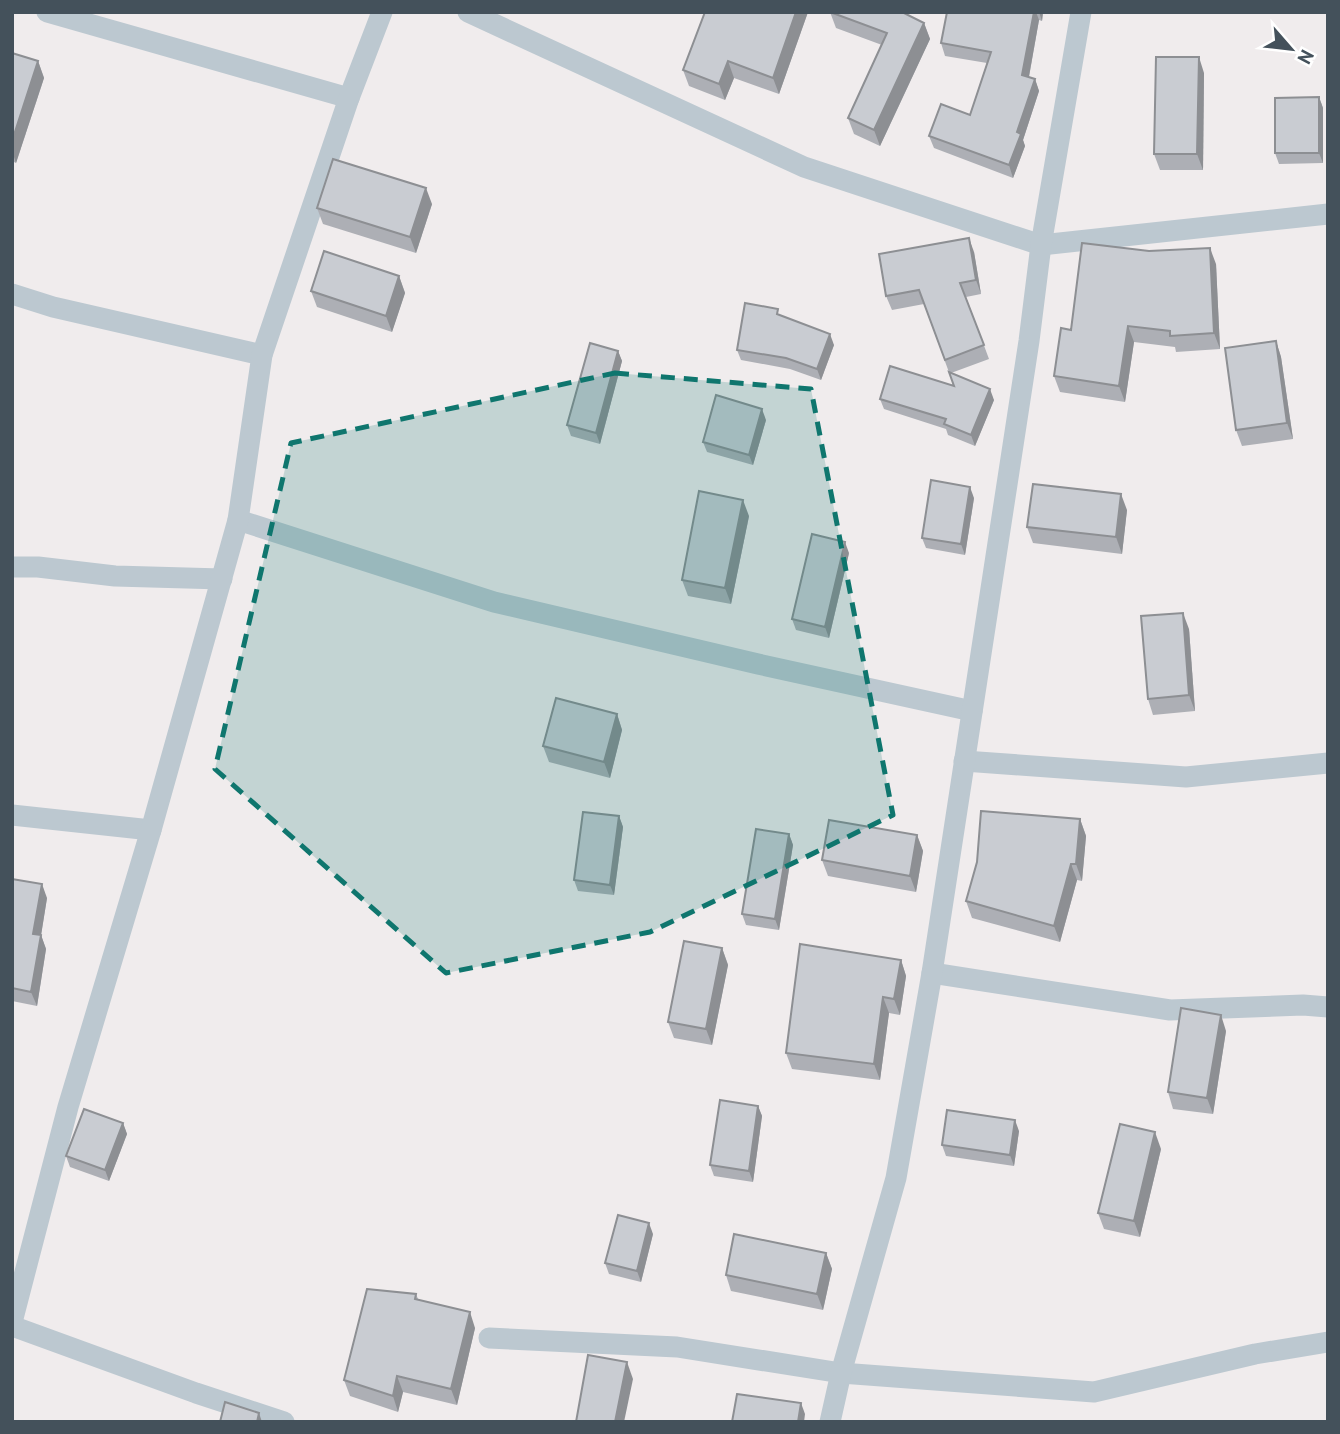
<svg xmlns="http://www.w3.org/2000/svg" width="1340" height="1434" viewBox="0 0 1340 1434" font-family="'PT Sans',sans-serif">
	<style>
		.lines { fill: none; stroke-linecap: round; stroke-linejoin: round }
		.street { stroke: #bcc8d0; stroke-width: 21 }
		.wall { fill: #adafb5 }
		.shaded-wall { fill: #8d8f93 }
		.building { fill: #c9ccd2; stroke: #8d8f93; stroke-width: 2 }
		.marked { fill: #0f766e; fill-opacity: 0.2; stroke: #0f766e; stroke-width: 5; stroke-dasharray: 14 9; stroke-linejoin: round }
	</style>
	<rect width="100%" height="100%" fill="#f0eced"/>
	<g class="lines">
		<g class="street">
			<polyline points="47,12 349,98"/>
			<polyline points="468,12 804,167 1041,245 1328,214"/>
			<polyline points="12,294 53,307 262,355"/>
			<polyline points="238,520 494,602 758,664 972,711"/>
			<polyline points="12,567 38,567 115,576 222,579"/>
			<polyline points="964,761 1186,777 1328,763"/>
			<polyline points="12,815 151,830"/>
			<polyline points="932,973 1170,1010 1303,1005 1328,1007"/>
			<polyline points="12,1322 68,1107 151,830 238,520 262,355 349,98 382,12"/>
			<polyline points="12,1326 196,1393 284,1422"/>
			<polyline points="489,1338 677,1347 841,1373 1094,1392 1255,1354 1328,1342"/>
			<polyline points="830,1422 841,1373 896,1178 932,973 1029,341 1041,245 1081,12"/>
		</g>
	</g>
	<g class="wall">
		<polygon points="808,12 779,94 734,78 725,100 689,86 683,70"/>
		<polygon points="830,12 924,23 930,39 880,146 854,134 848,118 882,45 836,28"/>
		<polygon points="972,12 1043,12 1042,21 1039,20 1029,77 1035,79 1039,91 1023,140 1025,146 1013,178 934,148 929,136 970,115 987,63 945,56 941,43"/>
		<polygon points="12,53 38,61 44,78 16,163 12,161"/>
		<polygon points="1204,73 1203,170 1160,170 1154,154"/>
		<polygon points="1319,97 1323,108 1323,163 1279,164 1275,153"/>
		<polygon points="432,204 416,253 323,224 317,208"/>
		<polygon points="974,252 981,294 966,297 989,359 951,373 994,400 975,446 948,435 946,429 884,409 880,399 954,386 924,304 892,310 886,296"/>
		<polygon points="1216,264 1220,349 1176,352 1175,347 1134,342 1125,402 1060,392 1054,376 1071,330"/>
		<polygon points="399,276 405,293 392,332 317,307 311,291"/>
		<polygon points="780,315 834,345 821,380 790,369 741,360 737,350"/>
		<polygon points="1276,341 1281,357 1293,439 1242,446 1236,430"/>
		<polygon points="618,351 622,361 600,444 571,436 567,425"/>
		<polygon points="766,420 753,465 707,452 703,442"/>
		<polygon points="974,498 965,555 926,548 922,538"/>
		<polygon points="1127,510 1122,554 1033,543 1027,527"/>
		<polygon points="749,516 731,604 688,596 682,580"/>
		<polygon points="849,553 829,638 796,630 792,619"/>
		<polygon points="1189,629 1195,711 1153,715 1148,699"/>
		<polygon points="617,714 622,730 610,778 549,762 543,746"/>
		<polygon points="619,816 623,827 614,895 578,891 574,880"/>
		<polygon points="1080,819 1086,836 1082,881 1077,880 1060,942 972,918 966,901"/>
		<polygon points="789,834 793,845 779,930 746,925 742,914"/>
		<polygon points="917,835 923,851 916,892 828,876 822,860"/>
		<polygon points="12,879 47,898 41,935 46,949 37,1006 12,1001"/>
		<polygon points="722,948 728,965 712,1045 674,1038 668,1022"/>
		<polygon points="901,960 906,976 900,1015 889,1013 880,1080 792,1069 786,1053"/>
		<polygon points="1226,1031 1213,1114 1173,1109 1168,1092"/>
		<polygon points="758,1106 762,1116 753,1182 714,1176 710,1165"/>
		<polygon points="123,1123 127,1134 109,1181 70,1167 66,1156"/>
		<polygon points="1019,1131 1014,1166 946,1156 942,1145"/>
		<polygon points="1161,1149 1140,1237 1104,1229 1098,1213"/>
		<polygon points="653,1234 641,1282 609,1274 605,1263"/>
		<polygon points="826,1253 832,1269 823,1310 731,1291 726,1275"/>
		<polygon points="416,1294 418,1299 475,1328 457,1405 403,1392 398,1412 350,1396 344,1380"/>
	</g>
	<g class="shaded-wall">
		<polygon points="796,12 808,12 779,94 773,78"/>
		<polygon points="1034,12 1036,12 1039,20 1027,87 1022,75"/>
		<polygon points="1039,12 1043,12 1042,21"/>
		<polygon points="924,23 930,39 880,146 874,130"/>
		<polygon points="1199,57 1204,73 1203,170 1197,154"/>
		<polygon points="38,61 44,78 16,163 12,151 12,141"/>
		<polygon points="728,61 734,78 725,100 719,84"/>
		<polygon points="1035,79 1039,91 1023,140 1025,146 1013,178 1009,165 1017,132"/>
		<polygon points="1319,97 1323,108 1323,163 1319,153"/>
		<polygon points="426,188 432,204 416,253 410,237"/>
		<polygon points="969,238 974,252 981,294 976,280"/>
		<polygon points="1210,248 1216,264 1220,349 1214,333"/>
		<polygon points="399,276 405,293 392,332 386,316"/>
		<polygon points="1128,326 1134,342 1125,402 1119,386"/>
		<polygon points="830,334 834,345 821,380 817,369"/>
		<polygon points="1276,341 1281,357 1293,439 1287,423"/>
		<polygon points="618,351 622,361 600,444 596,433"/>
		<polygon points="990,389 994,400 975,446 971,435"/>
		<polygon points="762,409 766,420 753,465 749,455"/>
		<polygon points="970,487 974,498 965,555 961,544"/>
		<polygon points="1121,494 1127,510 1122,554 1116,537"/>
		<polygon points="743,500 749,516 731,604 725,588"/>
		<polygon points="845,542 849,553 829,638 825,627"/>
		<polygon points="1183,613 1189,629 1195,711 1189,695"/>
		<polygon points="617,714 622,730 610,778 604,762"/>
		<polygon points="619,816 623,827 614,895 610,885"/>
		<polygon points="1080,819 1086,836 1082,881 1076,864"/>
		<polygon points="789,834 793,845 779,930 775,919"/>
		<polygon points="917,835 923,851 916,892 910,876"/>
		<polygon points="1071,864 1077,880 1060,942 1054,926"/>
		<polygon points="42,884 47,898 39,948 33,934"/>
		<polygon points="41,935 46,949 37,1006 31,992"/>
		<polygon points="722,948 728,965 712,1045 706,1029"/>
		<polygon points="901,960 906,976 900,1015 894,999"/>
		<polygon points="883,997 889,1013 880,1080 874,1064"/>
		<polygon points="1221,1015 1226,1031 1213,1114 1207,1098"/>
		<polygon points="12,1076 14,1082 12,1094"/>
		<polygon points="758,1106 762,1116 753,1182 749,1171"/>
		<polygon points="1015,1120 1019,1131 1014,1166 1010,1155"/>
		<polygon points="123,1123 127,1134 109,1181 105,1170"/>
		<polygon points="1155,1132 1161,1149 1140,1237 1134,1221"/>
		<polygon points="649,1223 653,1234 641,1282 637,1271"/>
		<polygon points="826,1253 832,1269 823,1310 817,1294"/>
		<polygon points="470,1312 475,1328 457,1405 451,1389"/>
		<polygon points="627,1362 633,1379 624,1422 615,1422"/>
		<polygon points="397,1376 403,1392 398,1412 393,1396"/>
		<polygon points="801,1403 805,1414 804,1422 798,1422"/>
		<polygon points="259,1413 262,1422 257,1422"/>
	</g>
	<g class="building">
		<polygon points="705,12 796,12 773,78 728,61 719,84 683,70"/>
		<polygon points="830,12 902,12 924,23 874,130 848,118 887,33"/>
		<polygon points="947,12 1034,12 1022,75 1035,79 1017,132 1021,134 1009,165 929,136 941,104 970,115 991,52 941,43"/>
		<polygon points="12,53 38,61 12,141"/>
		<polygon points="1156,57 1199,57 1197,154 1154,154"/>
		<polygon points="1319,97 1319,153 1275,153 1275,98"/>
		<polygon points="333,159 426,188 410,237 317,208"/>
		<polygon points="969,238 976,280 960,283 984,345 945,360 919,290 886,296 879,254"/>
		<polygon points="1082,243 1149,251 1210,248 1214,333 1170,336 1170,331 1128,326 1119,386 1054,376 1061,328 1071,330"/>
		<polygon points="324,251 399,276 386,316 311,291"/>
		<polygon points="745,303 778,309 777,314 830,334 817,369 786,358 737,350"/>
		<polygon points="1276,341 1287,423 1236,430 1225,348"/>
		<polygon points="590,343 618,351 596,433 567,425"/>
		<polygon points="890,366 954,386 949,372 990,389 971,435 944,424 946,419 880,399"/>
		<polygon points="716,395 762,409 749,455 703,442"/>
		<polygon points="931,480 970,487 961,544 922,538"/>
		<polygon points="1033,484 1121,494 1116,537 1027,527"/>
		<polygon points="699,491 743,500 725,588 682,580"/>
		<polygon points="812,534 845,542 825,627 792,619"/>
		<polygon points="1183,613 1189,695 1148,699 1141,616"/>
		<polygon points="556,698 617,714 604,762 543,746"/>
		<polygon points="981,811 1080,819 1076,864 1071,864 1054,926 966,901 977,862"/>
		<polygon points="583,812 619,816 610,885 574,880"/>
		<polygon points="829,820 917,835 910,876 822,860"/>
		<polygon points="756,829 789,834 775,919 742,914"/>
		<polygon points="12,879 42,884 33,934 41,935 31,992 12,988"/>
		<polygon points="684,941 722,948 706,1029 668,1022"/>
		<polygon points="800,944 901,960 894,999 883,997 874,1064 786,1053"/>
		<polygon points="1181,1008 1221,1015 1207,1098 1168,1092"/>
		<polygon points="720,1100 758,1106 749,1171 710,1165"/>
		<polygon points="84,1109 123,1123 105,1170 66,1156"/>
		<polygon points="947,1110 1015,1120 1010,1155 942,1145"/>
		<polygon points="1120,1124 1155,1132 1134,1221 1098,1213"/>
		<polygon points="618,1215 649,1223 637,1271 605,1263"/>
		<polygon points="734,1234 826,1253 817,1294 726,1275"/>
		<polygon points="367,1289 416,1294 415,1299 470,1312 451,1389 397,1376 393,1396 344,1380"/>
		<polygon points="588,1355 627,1362 615,1422 576,1422"/>
		<polygon points="737,1394 801,1403 798,1422 732,1422"/>
		<polygon points="225,1402 259,1413 257,1422 220,1422"/>
	</g>
	<path class="marked" d="M615,373L811,389L893,815L650,932L446,973L215,769L291,443Z"/>
	<rect width="1340" height="1434" fill="none" stroke="#44515b" stroke-width="28"/>
	<g transform="translate(1291 49) rotate(118)" stroke="#ffffff" stroke-width="5" paint-order="stroke">
	<path d="M0-5L12 26L0 18L-12 26Z" fill="#44515b"/>
	<text y="-10" font-size="19" font-weight="bold" text-anchor="middle" fill="#44515b">N</text>
	</g>
</svg>
